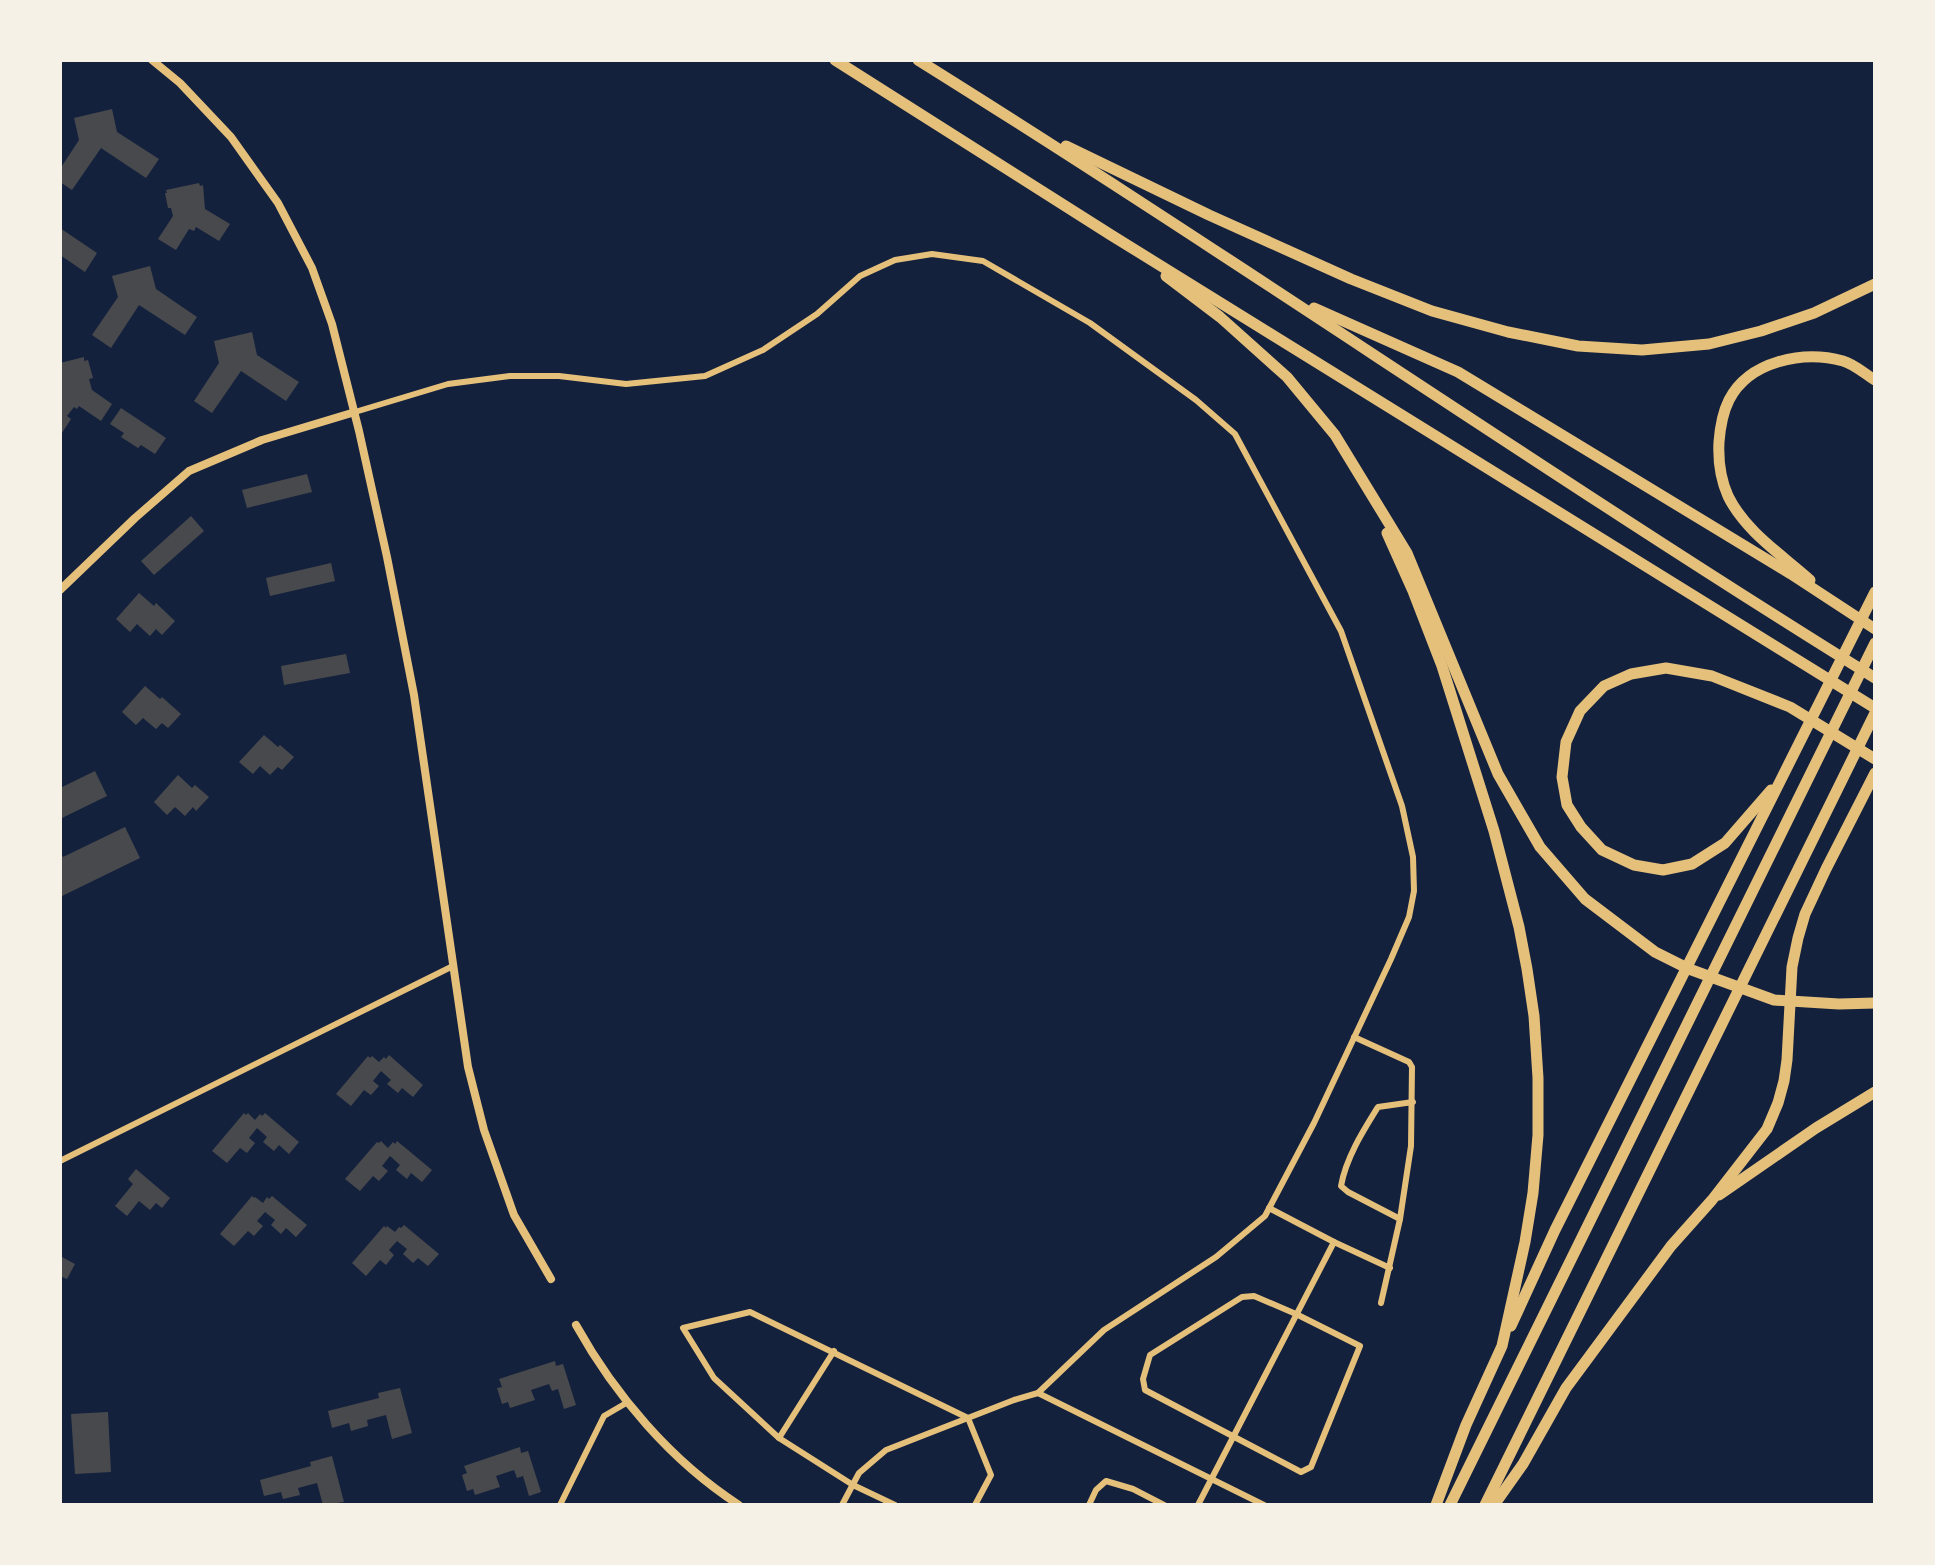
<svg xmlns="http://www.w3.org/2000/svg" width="1935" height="1565" viewBox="0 0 1935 1565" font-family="'Source Sans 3',sans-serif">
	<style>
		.building { fill: #48494c }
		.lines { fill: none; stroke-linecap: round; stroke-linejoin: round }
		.minor { stroke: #e5c07b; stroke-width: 6 }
		.tertiary { stroke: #e5c07b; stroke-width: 8 }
		.motorway { stroke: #e5c07b; stroke-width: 11 }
	</style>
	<rect width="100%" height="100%" fill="#14213d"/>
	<g class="building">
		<polygon points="112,109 117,132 159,159 146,178 101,148 72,190 60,182 60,169 79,140 74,118"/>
		<polygon points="199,183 200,186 203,185 205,209 230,224 219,241 196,227 194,231 189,229 176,250 158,239 173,216 171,208 168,208 165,193 167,193 166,190"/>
		<polygon points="60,228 97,253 85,272 60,255"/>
		<polygon points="150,266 156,289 197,317 185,335 139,305 111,348 92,335 118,297 112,276"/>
		<polygon points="252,332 257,355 299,382 286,401 241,371 212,413 194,401 219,363 214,341"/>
		<polygon points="84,357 84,361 88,360 93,378 89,379 92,390 112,404 101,421 79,406 77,409 74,407 67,416 71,419 60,436 60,363"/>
		<polygon points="121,408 166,438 155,454 141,445 138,448 121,437 124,433 110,424"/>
		<polygon points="307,474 312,492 247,508 242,490"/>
		<polygon points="191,516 204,531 154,575 141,561"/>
		<polygon points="331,563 335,581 270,596 266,578"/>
		<polygon points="139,593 154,606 156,603 175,621 162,635 156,629 150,636 137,624 130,632 116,619"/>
		<polygon points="346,654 350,673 284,685 281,666"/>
		<polygon points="145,686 160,699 162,697 181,714 168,728 162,723 156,729 143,718 136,725 122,712"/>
		<polygon points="264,735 278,747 280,745 294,757 282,770 278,767 270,775 260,766 253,774 239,762"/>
		<polygon points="95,771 107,796 60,819 60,788"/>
		<polygon points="178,775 192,788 195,785 209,797 196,811 193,807 185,816 175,807 167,815 154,802"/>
		<polygon points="125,827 140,858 62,896 60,891 60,852 63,857"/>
		<polygon points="389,1055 423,1085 413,1097 402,1088 398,1093 387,1084 391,1080 381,1071 373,1081 379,1086 371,1095 364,1090 351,1106 336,1094 368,1056 370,1058 372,1056 379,1062 384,1057 386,1059"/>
		<polygon points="244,1113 246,1115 248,1113 255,1120 260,1114 262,1116 265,1113 299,1142 289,1154 279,1145 274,1151 263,1142 267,1137 257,1128 249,1138 255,1143 247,1153 240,1148 227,1163 212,1151"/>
		<polygon points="381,1141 388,1148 393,1142 395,1144 397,1141 432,1170 422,1182 411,1173 407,1179 396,1170 400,1165 390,1156 382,1166 388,1171 379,1181 373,1176 360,1191 345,1179 377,1142 379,1143"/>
		<polygon points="136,1169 170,1198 162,1208 156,1203 150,1210 139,1201 127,1216 115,1206 133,1184 128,1179"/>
		<polygon points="252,1196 254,1198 255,1197 263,1203 267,1197 269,1199 272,1196 307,1225 296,1237 286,1228 281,1234 271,1225 275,1220 265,1212 257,1221 263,1226 254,1236 248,1231 234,1246 220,1234"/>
		<polygon points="404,1225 439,1254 428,1266 418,1258 413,1263 403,1254 407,1249 397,1241 389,1250 394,1255 386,1265 380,1260 366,1276 352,1263 384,1226 386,1228 387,1226 395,1232 399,1227 401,1228"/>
		<polygon points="60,1256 75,1264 67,1279 60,1276"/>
		<polygon points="555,1361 556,1366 563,1364 576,1405 564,1409 558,1389 552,1391 549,1384 531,1390 535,1400 510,1408 508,1402 502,1404 497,1388 502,1387 499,1379"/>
		<polygon points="400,1388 412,1433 392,1439 386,1415 367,1420 368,1426 351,1431 349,1423 332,1428 328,1411 379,1398 378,1393"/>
		<polygon points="108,1412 111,1472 75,1474 71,1414"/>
		<polygon points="520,1447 521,1453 528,1451 541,1492 529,1496 523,1476 517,1478 514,1470 496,1476 500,1487 475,1495 473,1489 467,1491 462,1475 467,1473 464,1466"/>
		<polygon points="332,1456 344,1502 323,1505 317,1483 298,1488 300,1495 283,1499 281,1492 264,1496 260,1480 311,1466 310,1462"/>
	</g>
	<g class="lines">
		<g class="minor">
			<polyline points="355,412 448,384 510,376 559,376 626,384 705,376 763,350 817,314 860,276 895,260 932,254 983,261 1090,323 1196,400 1235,434 1341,631 1402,806 1413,857 1414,891 1409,917 1391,959 1314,1123 1265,1216 1216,1257 1104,1330 1038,1393 1014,1400 886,1450 859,1473 842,1505"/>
			<polyline points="1354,1037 1409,1062 1412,1067 1411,1146 1400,1219 1381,1303"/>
			<polyline points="60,1161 453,966"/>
			<polyline points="1269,1208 1334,1242 1390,1268"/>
			<path d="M1400,1219L1348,1192L1341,1186C1346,1158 1363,1131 1378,1107L1413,1102"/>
			<polygon points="1254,1296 1296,1314 1360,1346 1311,1467 1301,1472 1145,1390 1143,1379 1150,1355 1242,1297"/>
			<polyline points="1038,1393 1264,1505"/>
			<polyline points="779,1438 834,1351"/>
			<polyline points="560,1505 604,1416 628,1402"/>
			<polyline points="895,1505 853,1485 779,1438 714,1378 683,1328 750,1312 968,1418 991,1475 975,1505"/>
			<polyline points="1089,1505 1096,1490 1106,1481 1133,1489 1164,1505"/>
			<polyline points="1198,1505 1334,1242"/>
		</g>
		<g class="tertiary">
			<polyline points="152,60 180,83 231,137 278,203 312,268 332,324 359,431 387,557 414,695 468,1067 484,1130 514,1215 551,1279"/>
			<polyline points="60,590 135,518 189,471 262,440 355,412"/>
			<path d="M576,1325C615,1395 671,1461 739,1505"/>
		</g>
		<g class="motorway">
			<polyline points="835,60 1111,235 1875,708"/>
			<path d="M918,60C1240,261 1552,478 1875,678"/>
			<polyline points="1066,146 1209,215 1351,279 1432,311 1508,332 1578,346 1642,350 1709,344 1761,331 1814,313 1875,284"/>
			<polyline points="1166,276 1220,317 1287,377 1335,435 1407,553 1498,774 1540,847 1585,899 1655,952 1689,969 1774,1000 1839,1004 1875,1003"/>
			<polyline points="1314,308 1458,372 1791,574 1875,629"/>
			<polyline points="1387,533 1413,591 1442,666 1494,831 1519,927 1527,969 1534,1016 1538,1078 1538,1135 1533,1193 1525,1242 1502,1346 1466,1425 1436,1505"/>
			<path d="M1810,580C1782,555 1745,531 1728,496C1720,478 1718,461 1719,442C1720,429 1723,412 1729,400C1749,361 1803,350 1843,361C1854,364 1865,374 1875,380"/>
			<polyline points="1771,790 1725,843 1692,864 1663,870 1634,865 1602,850 1581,827 1567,805 1562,777 1566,742 1580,711 1604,686 1631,674 1666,668 1712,676 1790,707 1875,759"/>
			<polyline points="1719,1195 1816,1128 1875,1092"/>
			<polyline points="1511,1326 1555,1230 1875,592"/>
			<polyline points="1450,1505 1875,643"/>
			<polyline points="1485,1505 1875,713"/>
			<polyline points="1494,1505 1523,1464 1566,1388 1671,1246 1712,1200 1767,1129 1778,1103 1784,1081 1787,1060 1792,967 1798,938 1805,914 1826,869 1875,773"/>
		</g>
	</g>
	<rect width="1935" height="1565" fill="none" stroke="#f6f1e7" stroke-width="124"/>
</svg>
